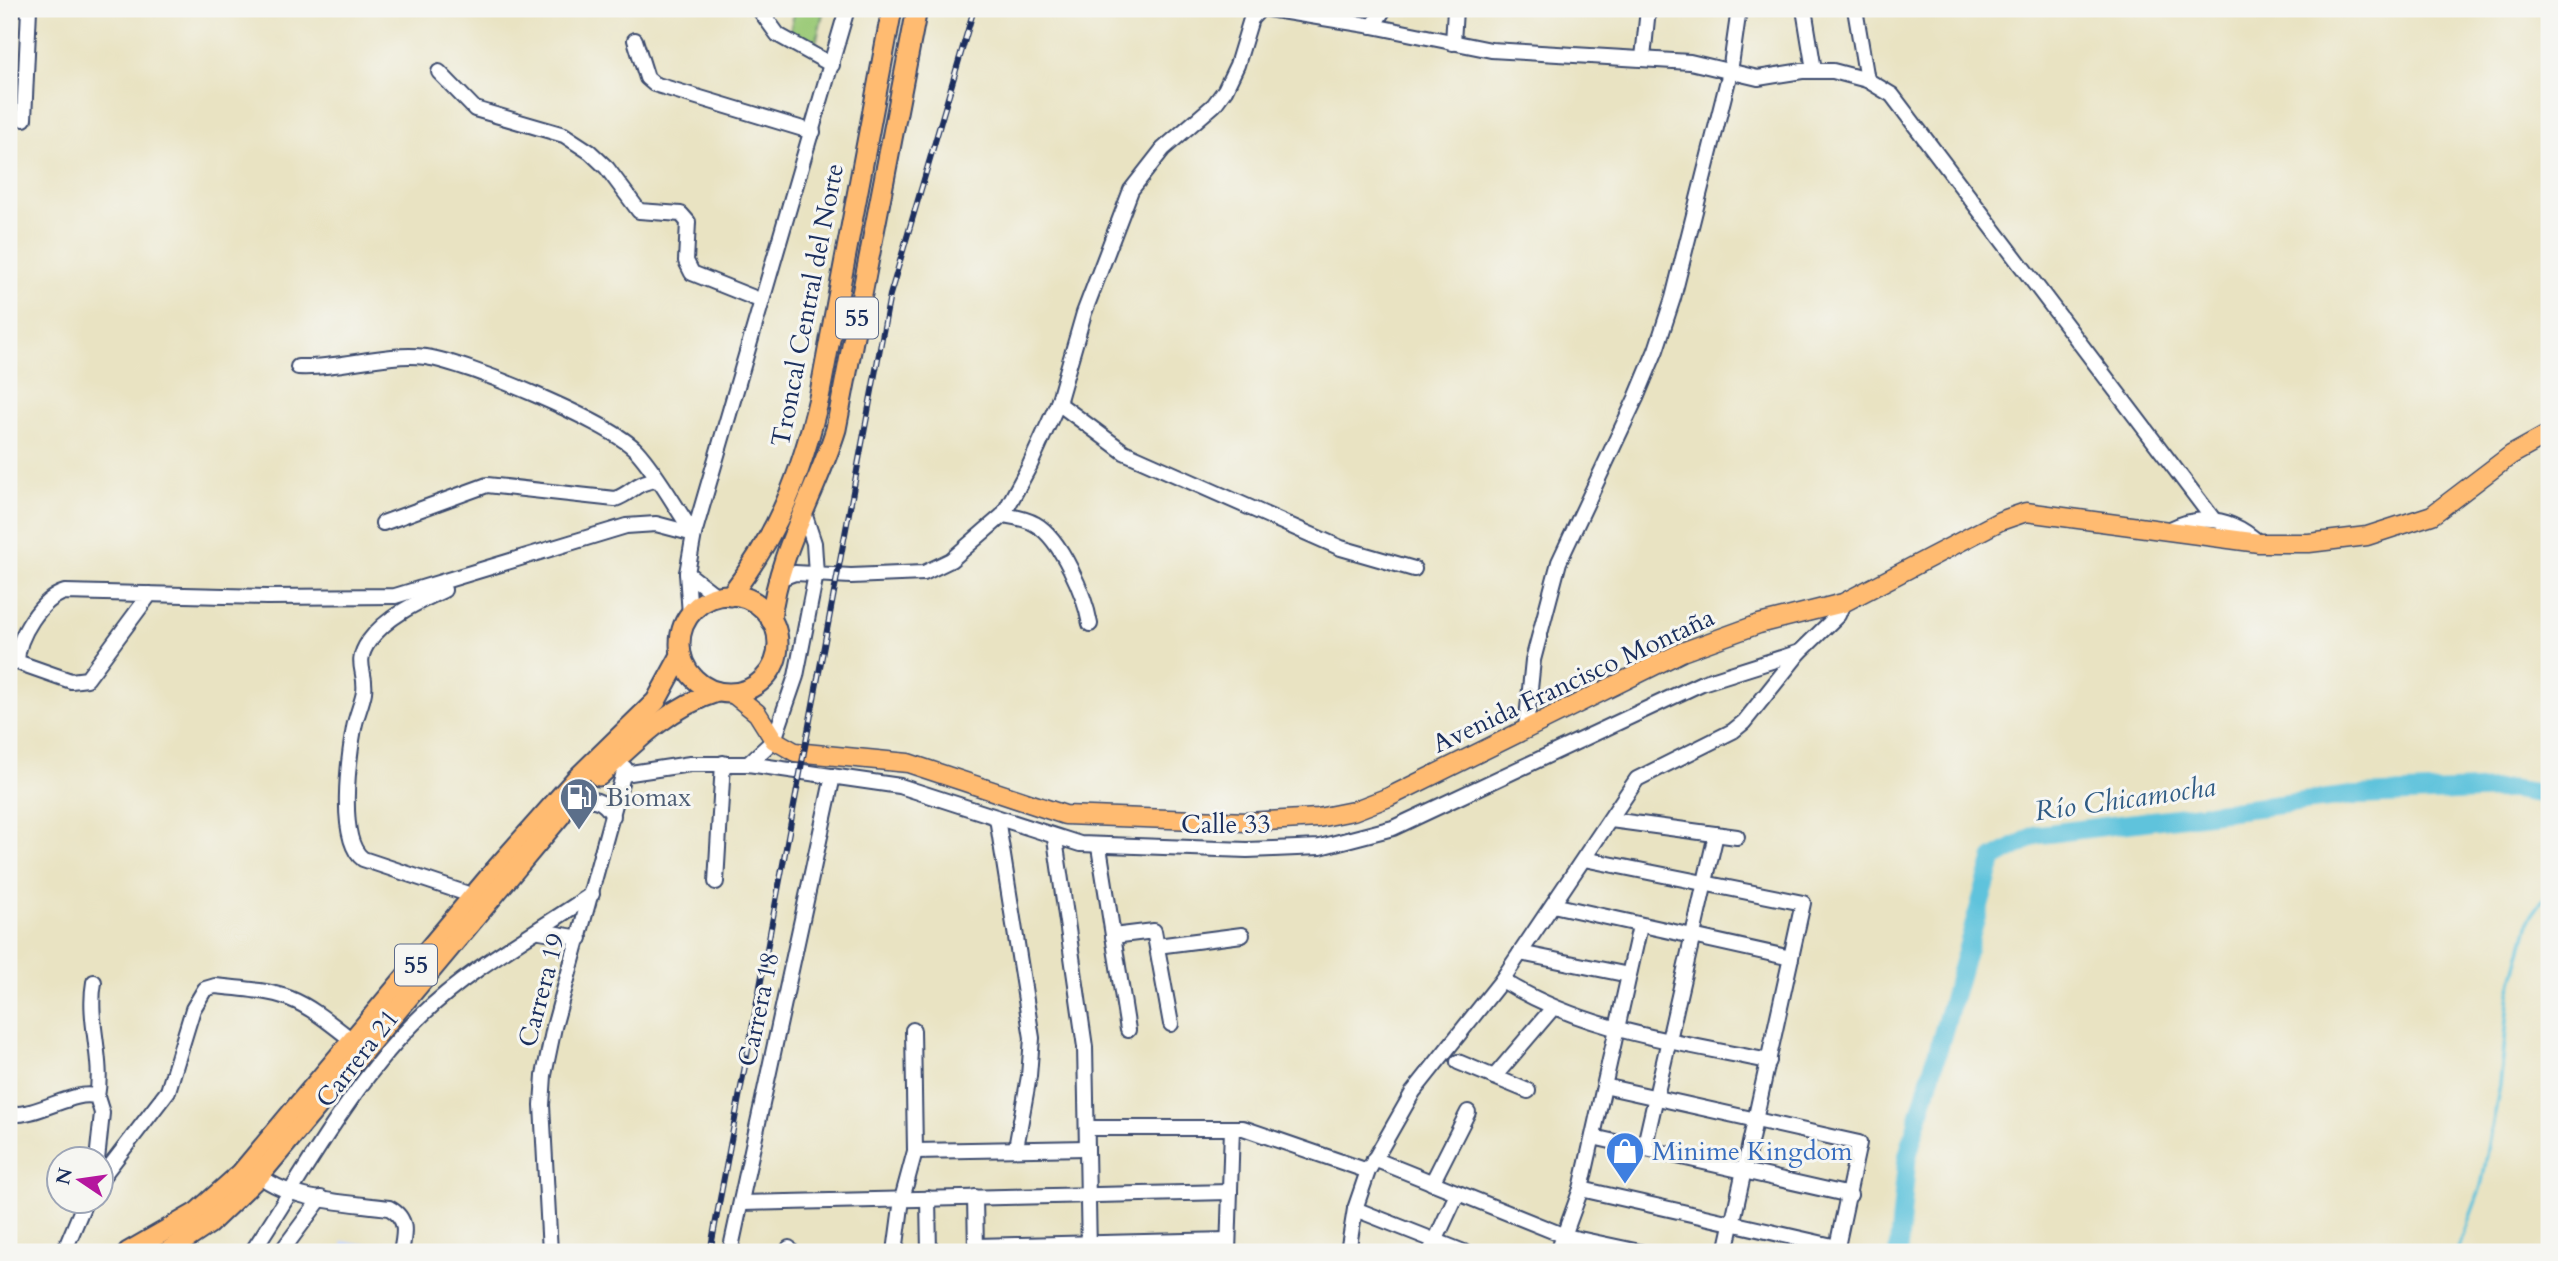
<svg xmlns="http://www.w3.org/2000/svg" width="2558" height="1261" viewBox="0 0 2558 1261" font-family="Cardo,serif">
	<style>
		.built { fill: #cedafa }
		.green { fill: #9bca78; stroke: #5b7c6b; stroke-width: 2 }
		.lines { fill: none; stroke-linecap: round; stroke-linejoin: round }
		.stream { stroke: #5ec3dc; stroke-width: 3.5 }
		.river { stroke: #5ec3dc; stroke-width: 19 }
		.minor-casing { stroke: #3a4a6d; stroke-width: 18 }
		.major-casing { stroke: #3a4a6d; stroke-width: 21 }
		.highway-casing { stroke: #3a4a6d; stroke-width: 23 }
		.minor { stroke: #fff; stroke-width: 14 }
		.major { stroke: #ffbb71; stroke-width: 18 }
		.highway { stroke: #ffbb71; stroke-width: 19 }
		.rail-casing { stroke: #1b2f5e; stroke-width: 6 }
		.rail { stroke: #f6f6f2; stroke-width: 3.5; stroke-dasharray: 10; stroke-linecap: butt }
		.labels { text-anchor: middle; stroke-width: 6; stroke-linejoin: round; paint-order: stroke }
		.shield { fill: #f6f6f2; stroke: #5d6b8a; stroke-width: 2 }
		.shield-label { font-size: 24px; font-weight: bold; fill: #1b2f5e }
		.street-label { font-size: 26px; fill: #1b2f5e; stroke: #f6f6f2 }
		.service-label { font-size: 26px; fill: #4e5e75; stroke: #f6f6f2; text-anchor: start }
		.shop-label { font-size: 26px; fill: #366cbe; stroke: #f6f6f2; text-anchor: start }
		.water-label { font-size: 28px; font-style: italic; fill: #2f5b84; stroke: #f6f6f2 }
	</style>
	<rect width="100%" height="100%" fill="#f6f6f2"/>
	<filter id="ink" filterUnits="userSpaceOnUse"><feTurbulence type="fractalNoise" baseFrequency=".0143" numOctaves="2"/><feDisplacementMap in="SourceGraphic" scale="14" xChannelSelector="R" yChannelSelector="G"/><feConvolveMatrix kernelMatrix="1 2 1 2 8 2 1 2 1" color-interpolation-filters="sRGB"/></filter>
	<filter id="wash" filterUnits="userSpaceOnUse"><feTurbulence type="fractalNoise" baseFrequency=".00686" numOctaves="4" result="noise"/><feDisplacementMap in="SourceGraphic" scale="28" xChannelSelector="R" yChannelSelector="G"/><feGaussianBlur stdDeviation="1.57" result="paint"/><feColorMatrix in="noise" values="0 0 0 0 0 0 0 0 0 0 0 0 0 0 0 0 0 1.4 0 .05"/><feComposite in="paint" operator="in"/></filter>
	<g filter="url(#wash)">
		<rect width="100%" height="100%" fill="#e9e3c2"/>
		<polygon class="built" points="343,1241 376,1245 374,1252 340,1252"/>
		<polygon class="green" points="795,9 824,9 816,42 789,35"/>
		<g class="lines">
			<polyline class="stream" points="2457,1252 2481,1187 2500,1085 2510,993 2530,918 2549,891"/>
			<polyline class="river" points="1898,1252 1907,1158 1993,859 2036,835 2348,796 2512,789 2549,795"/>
		</g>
	</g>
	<g filter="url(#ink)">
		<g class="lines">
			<g class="minor-casing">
				<g id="minor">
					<polyline points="759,9 778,35 832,65"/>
					<polyline points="1268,9 1373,26 1491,50 1690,62 1758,78 1802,71 1833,71 1867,80 1892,95 2213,519"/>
					<polyline points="1804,9 1814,70"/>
					<polyline points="1855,9 1867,80"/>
					<polyline points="1373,26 1384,9"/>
					<polyline points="635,40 647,78 654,84 813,132"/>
					<polyline points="1453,43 1455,9"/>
					<polyline points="1643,58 1648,9"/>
					<polyline points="439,72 475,109 564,135 590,152 607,168 639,211 681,214 688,222 686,261 692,273 762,301"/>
					<polyline points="24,119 29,9"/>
					<path d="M298,367C341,369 384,352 426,357C468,363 607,421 636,450C658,474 675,507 694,534"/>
					<polyline points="1058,403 1124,452 1341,548 1414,569"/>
					<path d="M1003,515C1013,517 1025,518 1035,524C1061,538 1085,596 1090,624"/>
					<path d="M383,523L487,485L615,499C633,493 634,482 657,480"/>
					<path d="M2168,530C2202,513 2231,517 2259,543"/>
					<polyline points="687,573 718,597"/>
					<polyline points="776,580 795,573 851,576 924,573 951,560 1003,515 1029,467 1058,403 1084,313 1131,190 1163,149 1214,105 1225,90 1237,65 1251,19 1260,9"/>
					<path d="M444,590C418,602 387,616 369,641C353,664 367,671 364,692C362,704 356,716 354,728C349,757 337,840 363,859L474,896"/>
					<path d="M150,594L87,679L71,681L17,662C17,637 41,599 65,592L267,597L395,596L626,526L656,524L694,534"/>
					<polyline points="690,615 687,573 694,534 847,9"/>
					<polyline points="1526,728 1533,660 1559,562 1636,398 1656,350 1673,298 1730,72 1739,9"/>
					<polyline points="748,764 774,740 796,676 816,574 814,543 804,513"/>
					<polyline points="624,774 690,764 748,764 900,786 1080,844 1247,850 1320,847 1393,828 1702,683 1800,652"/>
					<path d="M573,801C592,798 603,798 613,816"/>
					<polyline points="997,818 1032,1038 1029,1076 1016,1148"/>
					<polyline points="1611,820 1737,837"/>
					<polyline points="1055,839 1085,1047 1089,1252"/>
					<polyline points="1099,847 1128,1030"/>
					<polyline points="1584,859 1803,903 1726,1252"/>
					<polyline points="716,882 723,763"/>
					<polyline points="1553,905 1791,958"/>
					<polyline points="540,931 580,938"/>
					<polyline points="1113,936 1154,931 1171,1024"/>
					<polyline points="1157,946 1242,935"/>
					<polyline points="1520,953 1629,975"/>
					<path d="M1502,980C1583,1031 1677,1042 1769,1061"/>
					<path d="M94,982C87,1021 104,1059 97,1097"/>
					<polyline points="1458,1062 1528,1091"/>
					<polyline points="1494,1077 1552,1009"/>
					<path d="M9,1114C36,1118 76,1088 97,1097L102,1113L97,1160"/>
					<polyline points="1087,1128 1243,1128 1368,1171"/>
					<polyline points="1593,1137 1850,1195"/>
					<polyline points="1644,1149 1716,834"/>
					<polyline points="915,1151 1087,1148"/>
					<polyline points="1374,1159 1565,1236 1640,1252"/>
					<path d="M254,1171C287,1202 347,1202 389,1208C408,1218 405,1233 401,1252"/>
					<path d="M102,1177L168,1091L193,1009L205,989L215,986C289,993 294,994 353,1041"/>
					<polyline points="1432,1183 1468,1112"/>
					<polyline points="1581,1189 1837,1247 1859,1143 1604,1086"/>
					<polyline points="975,1197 976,1252"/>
					<polyline points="928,1198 929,1252"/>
					<polyline points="742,1203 1230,1192"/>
					<polyline points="1355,1209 1464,1252"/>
					<polyline points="976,1246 1228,1240"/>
					<polyline points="789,1248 789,1252"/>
					<polyline points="64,1252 85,1202"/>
					<path d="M252,1252C305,1172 352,1082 422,1015C471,967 536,933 592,894"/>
					<polyline points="281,1252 321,1198"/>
					<polyline points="550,1252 542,1105 544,1075 554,1027 625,768"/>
					<polyline points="730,1252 833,776"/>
					<polyline points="895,1252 902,1199 915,1151 913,1030"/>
					<polyline points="1228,1252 1232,1128"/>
					<polyline points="1348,1252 1355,1209 1368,1171 1413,1092 1502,980 1637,779 1733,731 1744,722 1800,652 1838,615 1843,603"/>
					<polyline points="1430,1252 1457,1194"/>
					<polyline points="1558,1252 1581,1189 1640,926"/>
				</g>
			</g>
			<g class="major-casing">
				<polyline id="major" points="732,693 757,713 774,740 795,752 908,763 1065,815 1247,822 1318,818 1353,811 1389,797 1682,652 1759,624 1843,603 2000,521 2026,512 2259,543 2309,543 2367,536 2432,515 2511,455 2549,434"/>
			</g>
			<g class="highway-casing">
				<g id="highway">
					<circle cx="729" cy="644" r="49"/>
					<path d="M730,596C779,532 801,475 819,398L892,9"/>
					<path d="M771,620C778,551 816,494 836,429L917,9"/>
					<path d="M599,776C635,742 669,707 717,692"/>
					<polyline points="128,1252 196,1213 241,1173 495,870 575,780 656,701 681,655"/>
					<polyline points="167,1252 209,1224 259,1176 561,815"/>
				</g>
			</g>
			<use href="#minor" class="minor"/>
			<use href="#major" class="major"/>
			<use href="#highway" class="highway"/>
			<g class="rail-casing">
				<polyline id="rail" points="710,1252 890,295 974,9"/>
			</g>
			<use href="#rail" class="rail"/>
		</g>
	</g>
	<defs>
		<g id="fuel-pin" transform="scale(2.0125)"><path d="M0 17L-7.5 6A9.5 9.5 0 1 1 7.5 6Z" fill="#5c6f8a" stroke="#f6f6f2"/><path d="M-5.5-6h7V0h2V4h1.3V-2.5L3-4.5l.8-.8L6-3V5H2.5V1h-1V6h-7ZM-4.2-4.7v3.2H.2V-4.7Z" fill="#fff"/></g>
		<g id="shop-pin" transform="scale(2.0125)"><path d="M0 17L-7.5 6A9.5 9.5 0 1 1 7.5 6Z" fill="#3f7fe0" stroke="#f6f6f2"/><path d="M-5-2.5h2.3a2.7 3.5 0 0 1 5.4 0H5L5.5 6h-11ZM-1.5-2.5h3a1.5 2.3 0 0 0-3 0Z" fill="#fff"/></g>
	</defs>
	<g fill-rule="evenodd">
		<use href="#fuel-pin" x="579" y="797"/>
		<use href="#shop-pin" x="1625" y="1151"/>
	</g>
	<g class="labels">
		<g class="shield">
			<rect x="836" y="297.5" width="42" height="41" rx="5"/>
			<rect x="395" y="944.5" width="42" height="41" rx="5"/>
		</g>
		<g class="shield-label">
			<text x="857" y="326">55</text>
			<text x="416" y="973">55</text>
		</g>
		<g class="street-label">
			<text transform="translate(807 305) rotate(-79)" y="9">Troncal Central del Norte</text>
			<text transform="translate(1573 680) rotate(-25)" y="9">Avenida Francisco Montaña</text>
			<text x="1226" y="833">Calle 33</text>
			<text transform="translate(541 990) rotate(-75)" y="9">Carrera 19</text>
			<text transform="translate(758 1009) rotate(-78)" y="9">Carrera 18</text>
			<text transform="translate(357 1058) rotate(-52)" y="9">Carrera 21</text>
		</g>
		<g class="service-label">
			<text x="606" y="806">Biomax</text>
		</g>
		<g class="shop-label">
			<text x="1652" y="1160">Minime Kingdom</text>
		</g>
		<g class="water-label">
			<text transform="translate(2125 798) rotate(-8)" y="10">Río Chicamocha</text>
		</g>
	</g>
	<rect width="2558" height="1261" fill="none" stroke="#f6f6f2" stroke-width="35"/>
	<g transform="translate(80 1180) rotate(283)"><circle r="33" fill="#f6f6f2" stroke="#9ea6b7" stroke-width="2"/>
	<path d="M0-5L12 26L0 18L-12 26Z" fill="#b5179e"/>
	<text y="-10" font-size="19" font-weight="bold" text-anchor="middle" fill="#1b2f5e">N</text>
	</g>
</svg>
